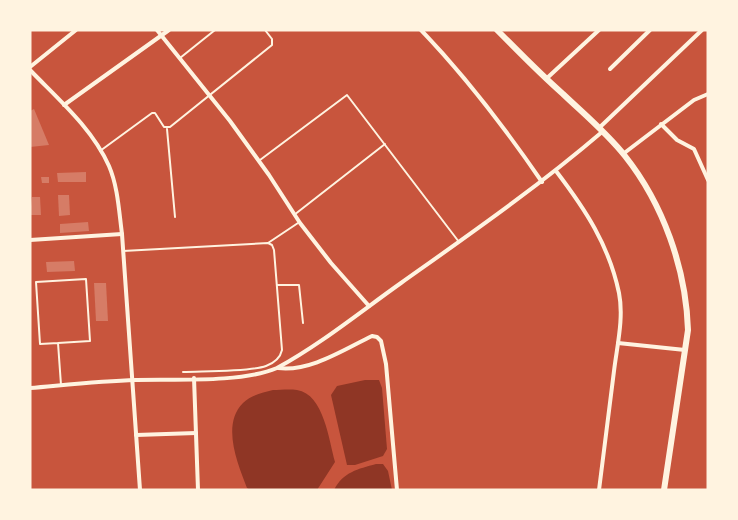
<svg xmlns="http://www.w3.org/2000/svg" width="738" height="520" viewBox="0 0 738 520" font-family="Barlow,sans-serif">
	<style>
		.water { fill: #8f3625 }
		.building { fill: #d67c66 }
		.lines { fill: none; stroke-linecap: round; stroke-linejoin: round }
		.service { stroke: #fff3e0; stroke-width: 2 }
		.minor { stroke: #fff3e0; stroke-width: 4 }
		.primary { stroke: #fff3e0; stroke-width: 6 }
	</style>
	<rect width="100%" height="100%" fill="#c8553d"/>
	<g class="water">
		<polygon points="365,380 379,380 382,388 387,449 383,456 355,465 347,465 331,395 337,386"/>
		<path d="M273,390C280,390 289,389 297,390C324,394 329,441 335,462L317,490H250L247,488C238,464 221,425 243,403C251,395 262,393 273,390Z"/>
		<path d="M376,464H383L388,471L392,490H334C343,472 358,469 376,464Z"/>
	</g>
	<g class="building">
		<polygon points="34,109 49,145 30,147 30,111"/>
		<polygon points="86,172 86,182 58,182 57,173"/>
		<polygon points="41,177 49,177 49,183 42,183"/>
		<polygon points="58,195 69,195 70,215 59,216"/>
		<polygon points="32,197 40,197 41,215 30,215"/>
		<polygon points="88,222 89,231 60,233 60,224"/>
		<polygon points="74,261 75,271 47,272 46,262"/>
		<polygon points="94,283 106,283 108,321 96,321"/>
	</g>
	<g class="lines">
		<g class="service">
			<polyline points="180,58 215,30"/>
			<polyline points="167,129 175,217"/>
			<polyline points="100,151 152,113 155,113 164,127 170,127 272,45 272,39 265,30"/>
			<polyline points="260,160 347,95 459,242"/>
			<polyline points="294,215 385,144"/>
			<polyline points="268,243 298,223"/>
			<path d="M123,251L268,243L272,245L274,250L282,350C280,359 274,363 266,366C249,372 203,371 183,372"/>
			<polyline points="277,285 299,285 303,323"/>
			<polyline points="58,343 40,344 36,282 86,279 90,341 58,343 61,385"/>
		</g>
		<g class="minor">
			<polyline points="157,30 230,121 269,175 300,223 331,263 369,306"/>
			<path d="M421,30C466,77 505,128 542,182"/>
			<polyline points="30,67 76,30"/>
			<polyline points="610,69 650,30"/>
			<path d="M30,70C58,99 92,128 109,166C118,187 119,212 122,234L140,490"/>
			<polyline points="546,79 599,30"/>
			<polyline points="64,105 169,30"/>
			<polyline points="661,124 677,140 694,149 708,180"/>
			<polyline points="599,128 702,30"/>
			<polyline points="623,154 694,100 708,94"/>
			<path d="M556,171C585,209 609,245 619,293C624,318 617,346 614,371C609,411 604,450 599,490"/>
			<polyline points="30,240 122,234"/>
			<polyline points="618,343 685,350"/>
			<path d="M278,368C310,372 343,350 372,336L377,337L381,341L386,364L397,490"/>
			<polyline points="194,378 198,490"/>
			<path d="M30,388C65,385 100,381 136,380C175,379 242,383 277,368C321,344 360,312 401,283C470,234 539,186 602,132"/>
			<polyline points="136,435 196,433"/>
		</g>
		<path class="primary" d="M497,30C519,52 540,74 563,94C584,114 607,133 625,156C663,204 686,268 688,330L664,490"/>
	</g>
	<rect width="738" height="520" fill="none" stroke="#fff3e0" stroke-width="63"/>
</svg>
